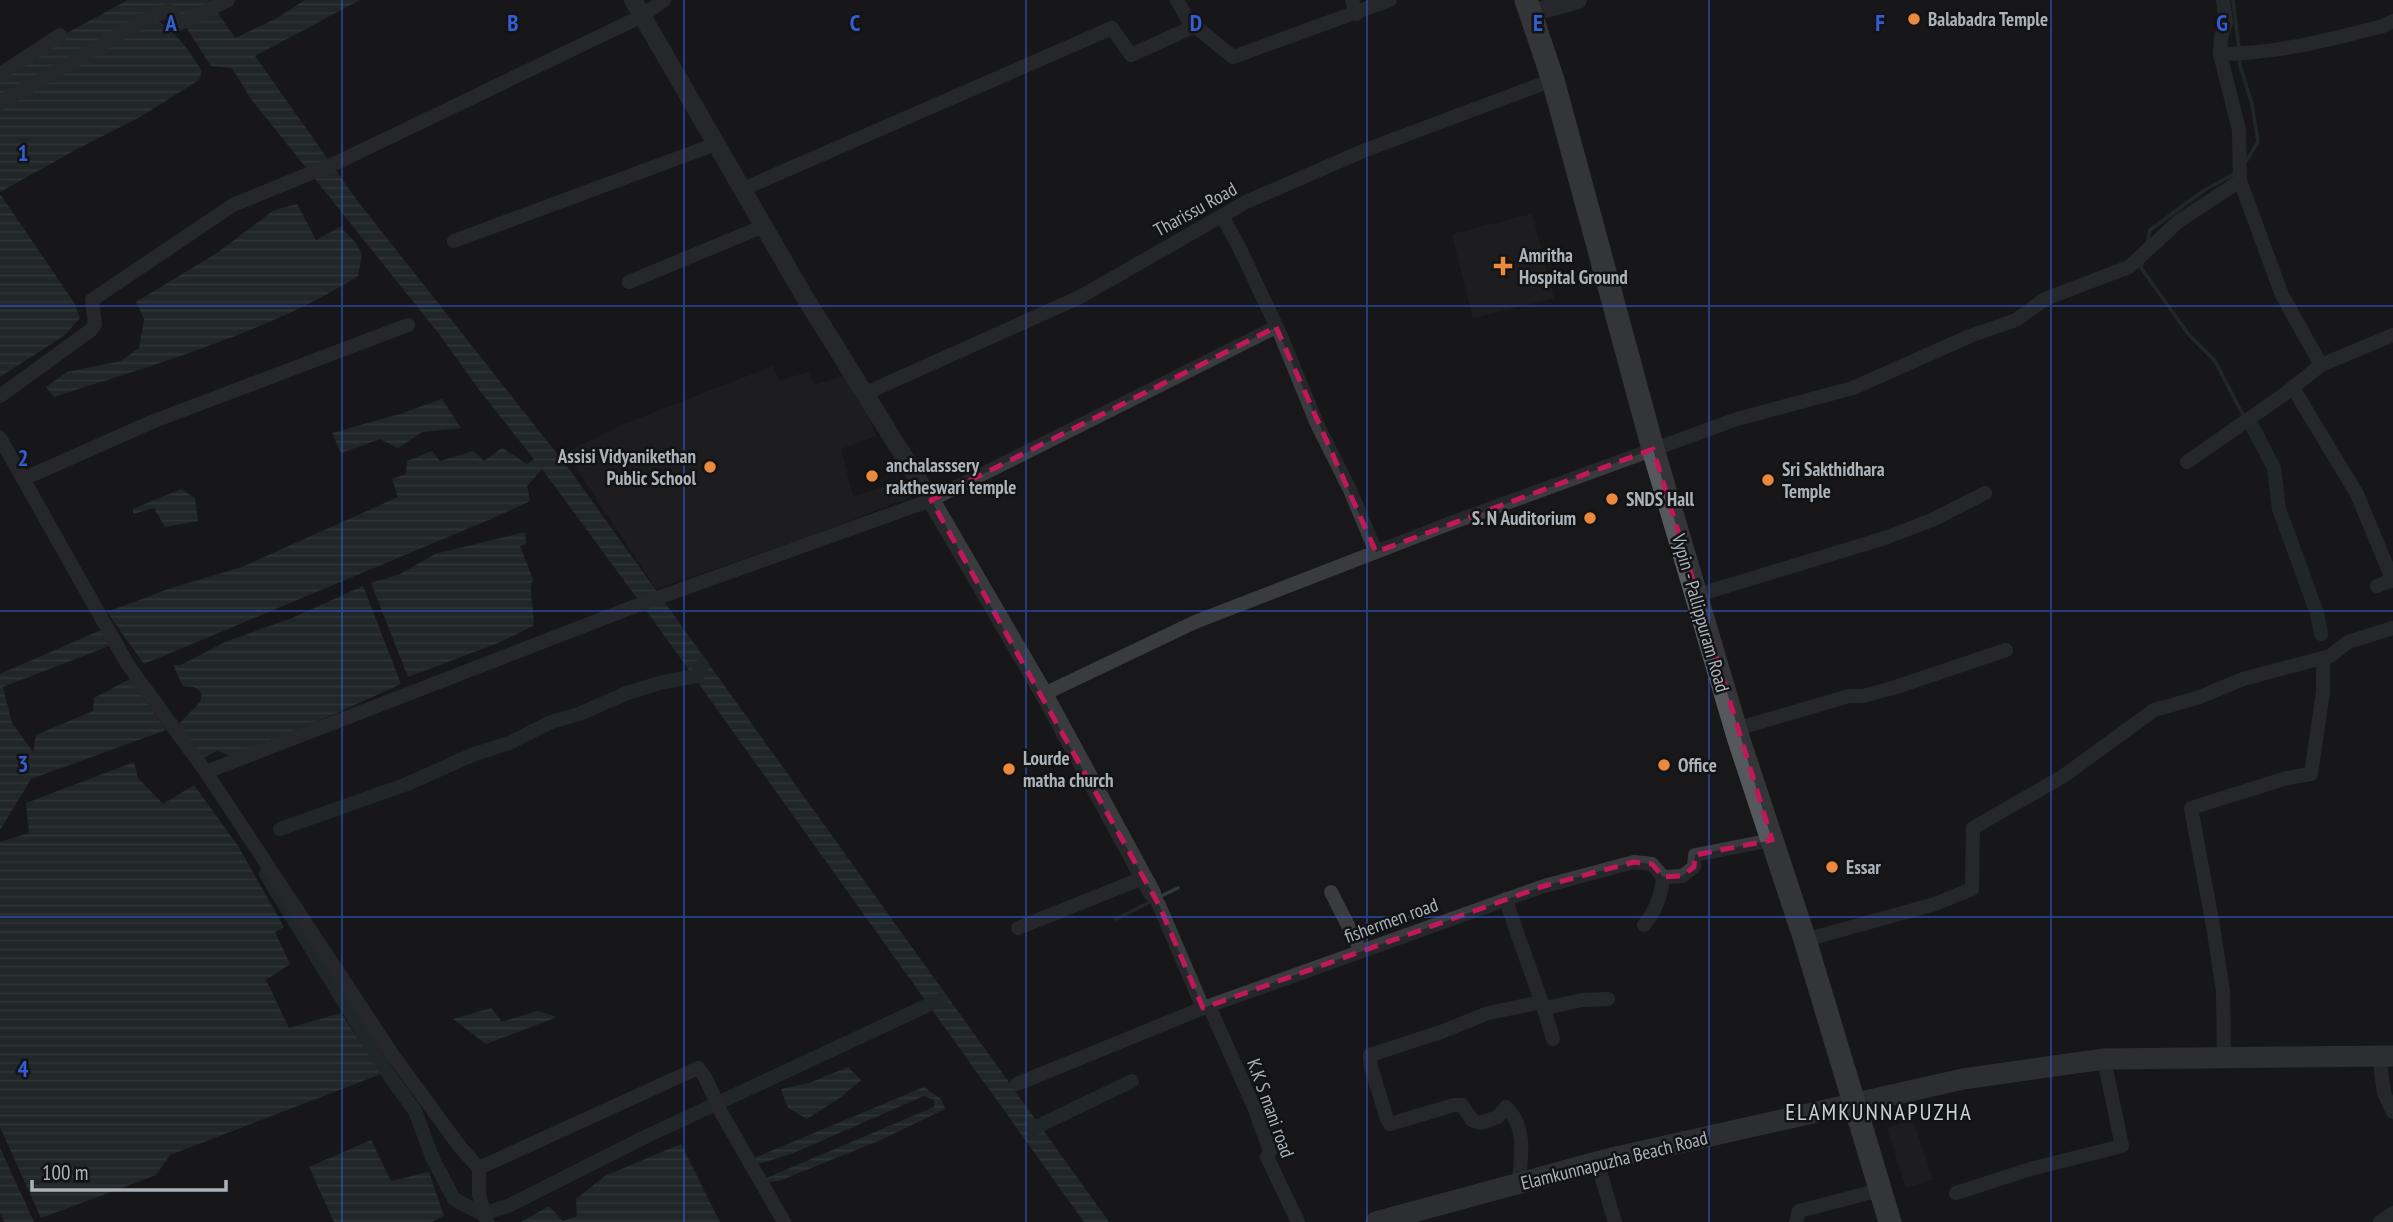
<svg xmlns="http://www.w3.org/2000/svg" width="2393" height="1222" viewBox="0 0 2393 1222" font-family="'PT Sans Narrow',sans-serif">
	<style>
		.built { fill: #242427 }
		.water { fill: url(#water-rules) }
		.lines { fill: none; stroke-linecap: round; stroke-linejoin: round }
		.stream { stroke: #2e3a3d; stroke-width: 3.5 }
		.canal { stroke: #2e3a3d; stroke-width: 14 }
		.minor { stroke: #393b3f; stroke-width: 14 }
		.tertiary { stroke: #393b3f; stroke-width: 18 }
		.secondary { stroke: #474b4f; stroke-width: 21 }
		.primary { stroke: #55595e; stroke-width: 23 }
		.marked { fill: none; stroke: #c2185b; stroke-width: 5; stroke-dasharray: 14 9; stroke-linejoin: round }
		.grid { fill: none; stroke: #325dd3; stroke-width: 2; stroke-opacity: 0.55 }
		.poi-dot { fill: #eb893e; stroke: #131315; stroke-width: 2.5 }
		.labels { text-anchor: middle; stroke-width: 5; stroke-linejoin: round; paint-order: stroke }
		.poi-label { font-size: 19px; font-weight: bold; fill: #abb2b9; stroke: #131315; text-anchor: start }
		.street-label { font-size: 19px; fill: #abb2b9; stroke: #131315 }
		.quarter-label { font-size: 23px; letter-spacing: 2px; fill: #cbd0d5; stroke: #131315 }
		.grid-label { font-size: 23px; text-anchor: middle; font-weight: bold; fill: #325dd3; stroke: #131315; stroke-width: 5; stroke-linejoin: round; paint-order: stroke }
	</style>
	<defs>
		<pattern id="water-rules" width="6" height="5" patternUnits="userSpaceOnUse" patternTransform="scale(1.75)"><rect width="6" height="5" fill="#2e3a3d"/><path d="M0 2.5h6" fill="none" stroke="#4a5457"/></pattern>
	</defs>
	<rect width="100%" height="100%" fill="#18181a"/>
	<g class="built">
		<polygon points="1532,214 1554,298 1473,318 1452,234"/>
		<polygon points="773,366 779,381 808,372 814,385 847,375 859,393 876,436 841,449 853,497 905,480 911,497 810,536 656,589 566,453 624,424"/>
		<polygon points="1913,1120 1933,1179 1906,1188 1887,1128"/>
	</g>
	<g class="water">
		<polygon points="128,0 209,0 235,38 277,18 305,0 360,0 255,56 356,199 569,469 1109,1222 1084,1222 656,624 542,469 527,486 530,501 491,519 144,664 107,612 171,588 242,567 398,497 392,479 406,474 407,461 432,451 440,461 473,451 484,461 502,448 527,464 534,459 480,391 439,334 251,99 232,68 211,66 171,4 71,57 0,98 0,80 49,50 67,33"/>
		<path d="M156,20C177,31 189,52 202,71L199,80L140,117L79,148L0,192V108Z"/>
		<polygon points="0,194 75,304 80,318 65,335 0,377"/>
		<path d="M297,204L316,240L340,227L355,242L362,254L358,276C269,332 154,365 54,397L46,387L67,372L121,361L139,348L144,319L136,302L217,253L274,210Z"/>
		<polygon points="442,399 461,428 422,432 398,448 380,439 341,453 332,433 400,414"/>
		<polygon points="181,489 195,498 198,521 165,527 154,508 133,514 133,509"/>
		<path d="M525,532L526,544L520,546L533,579C527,593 536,611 533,626L498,643L408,677L371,583L400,574L435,554Z"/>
		<polygon points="363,586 401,684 337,713 231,756 217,751 201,759 178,725 200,702 202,693 194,687 183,686 173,665 181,665 225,642 292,618"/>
		<polygon points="101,630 109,646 3,687 12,723 33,752 36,735 93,711 94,698 130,679 166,730 31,779 0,830 0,674"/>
		<polygon points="134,762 138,778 163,804 194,785 238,846 284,927 275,932 290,964 266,980 289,1028 341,1013 381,1074 170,1155 156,1175 41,1218 0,1127 0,842 29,833 26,803"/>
		<polygon points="491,1008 502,1022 537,1011 557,1017 486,1044 453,1019"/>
		<polygon points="848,1067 861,1080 841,1097 807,1119 788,1108 781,1089 809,1083"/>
		<polygon points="924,1087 941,1099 945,1109 883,1139 779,1181 764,1182 764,1179 934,1107 934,1100 924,1096 791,1154 755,1165 752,1159"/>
		<polygon points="371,1140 391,1181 429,1172 444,1216 431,1222 334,1222 309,1167"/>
		<polygon points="681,1144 720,1222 521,1222 549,1206 563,1221 577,1216 576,1199 605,1176"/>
		<polygon points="0,1148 34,1222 4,1222 0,1213"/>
	</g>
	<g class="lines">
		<g class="stream">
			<polyline points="2233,0 2239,48"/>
			<polyline points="2239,56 2240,66 2252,104 2258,142 2247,160"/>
			<polyline points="2147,244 2150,230 2203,191 2234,174"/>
			<polyline points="2142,261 2141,268 2189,335 2215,361 2243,415"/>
			<polyline points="1159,897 1178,888"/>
			<polyline points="1116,919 1152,901"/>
		</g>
		<g class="canal">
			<polyline points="2251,424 2274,468 2279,509 2317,613 2321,634"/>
			<polyline points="280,829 407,784 472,755 509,743 551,722 579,714 627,693 663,682 697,676 702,665"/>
			<polyline points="266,874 386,1071 415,1111 433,1159 454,1199 482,1214 508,1206 647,1136 941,999"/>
			<polyline points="1032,1129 1132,1081"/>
		</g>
		<g class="minor">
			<polyline points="1177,0 1192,27 1195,26"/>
			<polyline points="1352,0 1356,14"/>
			<path d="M2223,0L2226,23L2221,37L2220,54C2275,54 2329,40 2383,26L2393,21"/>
			<polyline points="0,74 60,35"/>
			<polyline points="0,103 152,16 168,11 179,24 228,0"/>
			<polyline points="2240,181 2282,295 2321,365 2393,335"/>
			<polyline points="743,189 1112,28 1131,55 1195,26 1233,57 1390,0"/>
			<polyline points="1222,216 1239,247 1281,336 1317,424 1350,490 1376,552"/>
			<polyline points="454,241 716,144"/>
			<polyline points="629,282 764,226"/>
			<polyline points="2293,388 2357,494 2393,581"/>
			<polyline points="866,393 1080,297 1246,202 1363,151 1553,80"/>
			<polyline points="0,396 91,330 95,324 92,300 233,205 338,162 642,16 664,0"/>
			<polyline points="0,438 128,665 206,772"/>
			<polyline points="2187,462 2286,393 2321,365"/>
			<polyline points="23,479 154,421 408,325"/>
			<polyline points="2377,586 2392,580"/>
			<polyline points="1697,595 1885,538 1932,520 1985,493"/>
			<polyline points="1044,694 1195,622 1451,523 1737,419 1853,388 1970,336 2016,320 2045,299 2129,267 2179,221 2240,181 2239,130 2220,54"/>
			<polyline points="1736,729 1849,696 1863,696 1893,688 2006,650"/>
			<polyline points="1331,892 1361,951"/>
			<polyline points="1152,893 1159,905 1203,1008"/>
			<path d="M1506,899C1520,946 1540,992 1553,1039"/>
			<path d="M1644,925C1655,912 1662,894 1663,877"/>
			<polyline points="1018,928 1143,878"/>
			<polyline points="1805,940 1935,904 1972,889 1973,828 2062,777 2154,710 2197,698 2243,679 2330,656 2348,642 2393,628"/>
			<polyline points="1209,1006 1254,1107 1270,1151 1267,1157 1298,1222"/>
			<polyline points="1545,1008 1583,1000 1608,999"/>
			<polyline points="2379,1056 2384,1093 2393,1112"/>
			<polyline points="2224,1058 2223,991 2213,926 2191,808 2287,778 2311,774 2323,692 2323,658"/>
			<polyline points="1017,1084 1203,1008 1544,886 1634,862 1652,864 1663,877 1682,876 1694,867 1695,855 1772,840"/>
			<polyline points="1597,1162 1615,1222"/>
			<polyline points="479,1168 479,1195 487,1222"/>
			<path d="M1519,1183C1521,1157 1527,1127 1506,1107L1498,1117L1480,1123L1472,1120L1462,1105H1454L1390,1124L1387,1119L1371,1067L1370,1055L1441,1032L1488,1013L1542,1002"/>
			<polyline points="1956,1193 2034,1168 2122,1146 2104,1059"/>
			<polyline points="784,1222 722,1114 705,1077 698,1068 479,1168 460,1147 394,1057 206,772 638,605 931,500 1276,327"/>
			<polyline points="1796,1222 1799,1211 1880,1190"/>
			<polyline points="2380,1222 2393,1213"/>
		</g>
		<g class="tertiary">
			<polyline points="633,0 804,296 931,500 1044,694 1152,893"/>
			<polyline points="1531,13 1578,0"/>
		</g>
		<polyline class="secondary" points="1376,1222 1612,1158 1963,1079 2104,1059 2393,1056"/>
		<polyline class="primary" points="1526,0 1553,80 1653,449 1739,740 1805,940 1890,1222"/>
	</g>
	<path d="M0 0H2393V1222H0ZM1276,327L1376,552L1653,449L1772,840L1695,855L1694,867L1682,876L1663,877L1652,864L1634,862L1544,886L1203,1008L1159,905L931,500Z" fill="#18181a" fill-opacity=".55" fill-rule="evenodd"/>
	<path class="marked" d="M1276,327L1376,552L1653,449L1772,840L1695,855L1694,867L1682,876L1663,877L1652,864L1634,862L1544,886L1203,1008L1159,905L931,500Z"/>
	<path class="grid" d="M342,0V1222M684,0V1222M1026,0V1222M1367,0V1222M1709,0V1222M2051,0V1222M0,306H2393M0,611H2393M0,917H2393"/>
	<g class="poi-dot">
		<circle cx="1914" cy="19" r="7"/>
		<path d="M1499.5 255.5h7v7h7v7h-7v7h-7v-7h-7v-7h7z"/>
		<circle cx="710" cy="467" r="7"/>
		<circle cx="872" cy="476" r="7"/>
		<circle cx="1768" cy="480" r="7"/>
		<circle cx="1612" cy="499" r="7"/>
		<circle cx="1590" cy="518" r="7"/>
		<circle cx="1664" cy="765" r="7"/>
		<circle cx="1009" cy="769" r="7"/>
		<circle cx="1832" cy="867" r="7"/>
	</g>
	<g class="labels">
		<g class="poi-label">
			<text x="1928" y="26">Balabadra Temple</text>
			<text x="1519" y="262">Amritha<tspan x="1519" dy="22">Hospital Ground</tspan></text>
			<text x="696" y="463" text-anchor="end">Assisi Vidyanikethan<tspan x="696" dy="22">Public School</tspan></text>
			<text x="886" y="472">anchalasssery<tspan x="886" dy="22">raktheswari temple</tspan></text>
			<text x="1782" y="476">Sri Sakthidhara<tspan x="1782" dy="22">Temple</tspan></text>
			<text x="1626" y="506">SNDS Hall</text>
			<text x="1576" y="525" text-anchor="end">S. N Auditorium</text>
			<text x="1023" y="765">Lourde<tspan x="1023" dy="22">matha church</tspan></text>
			<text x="1678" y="772">Office</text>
			<text x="1846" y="874">Essar</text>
		</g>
		<g class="street-label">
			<text transform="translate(1195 209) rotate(-29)" y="7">Tharissu Road</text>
			<text transform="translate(1701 613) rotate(74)" y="7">Vypin - Pallippuram Road</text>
			<text transform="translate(1391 920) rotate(-20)" y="7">fishermen road</text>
			<text transform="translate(1271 1108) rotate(70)" y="7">K.K S mani road</text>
			<text transform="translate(1614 1160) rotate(-14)" y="7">Elamkunnapuzha Beach Road</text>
		</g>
		<g class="quarter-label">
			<text x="1879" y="1120">ELAMKUNNAPUZHA</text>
		</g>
	</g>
	<g class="grid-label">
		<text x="171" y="31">A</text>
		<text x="513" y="31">B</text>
		<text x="855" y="31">C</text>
		<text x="1196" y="31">D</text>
		<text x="1538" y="31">E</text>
		<text x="1880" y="31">F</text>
		<text x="2222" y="31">G</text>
		<text x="23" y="161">1</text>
		<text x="23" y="466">2</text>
		<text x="23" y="772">3</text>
		<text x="23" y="1077">4</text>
	</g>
	<path d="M32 1180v10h194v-10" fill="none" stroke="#abb2b9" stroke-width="3.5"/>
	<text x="42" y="1180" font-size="21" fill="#abb2b9" stroke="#131315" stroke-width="5" paint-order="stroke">100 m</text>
</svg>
